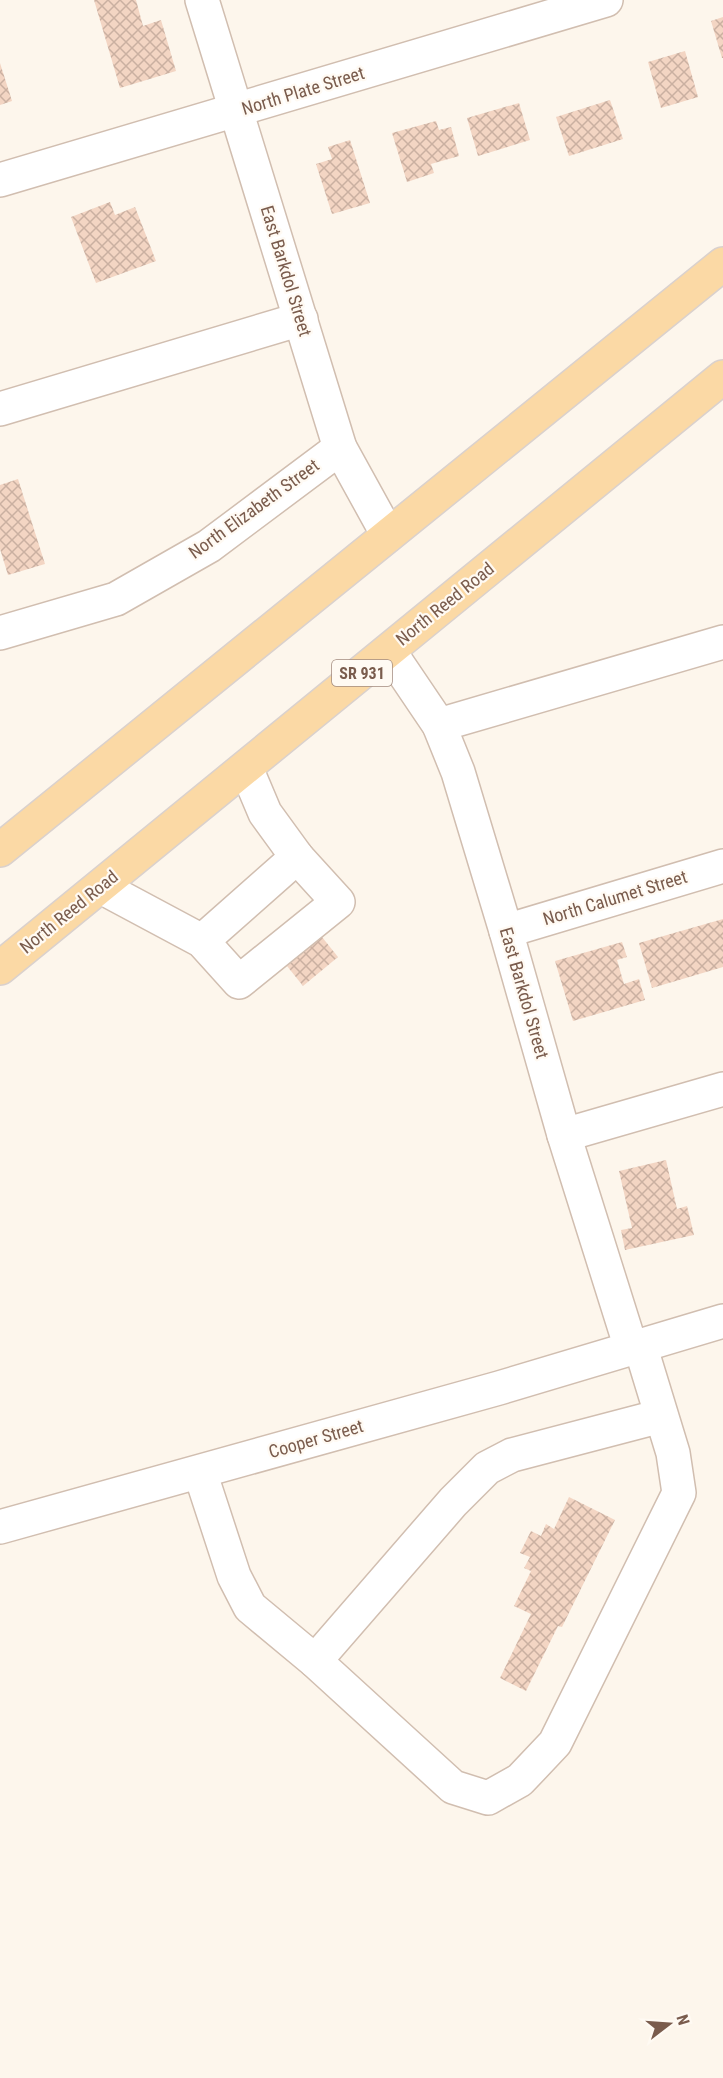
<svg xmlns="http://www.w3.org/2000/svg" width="723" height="2078" viewBox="0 0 723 2078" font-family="'Roboto Condensed',sans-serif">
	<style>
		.building { fill: url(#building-cross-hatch) }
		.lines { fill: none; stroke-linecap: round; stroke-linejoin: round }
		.minor-casing { stroke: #d1beb0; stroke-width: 36 }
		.major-casing { stroke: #dad1cd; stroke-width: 36 }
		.minor { stroke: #fff; stroke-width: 33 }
		.major { stroke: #fbd9a5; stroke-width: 33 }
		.labels { text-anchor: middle; stroke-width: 4.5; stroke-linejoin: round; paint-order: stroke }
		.shield { fill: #fffaf3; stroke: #a28b7f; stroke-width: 1.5 }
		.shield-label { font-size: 16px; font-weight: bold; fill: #7a5c4d }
		.street-label { font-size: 18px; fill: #7a5c4d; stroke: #fffaf3 }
	</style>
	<defs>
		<pattern id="building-cross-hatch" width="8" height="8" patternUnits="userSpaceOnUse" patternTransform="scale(1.5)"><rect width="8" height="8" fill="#f3d5c3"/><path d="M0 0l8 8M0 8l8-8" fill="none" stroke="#cab0a1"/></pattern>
	</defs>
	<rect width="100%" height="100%" fill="#fdf6ec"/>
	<g class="building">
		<polygon points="94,0 136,0 143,26 161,20 176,71 120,88"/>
		<polygon points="723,17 723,58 722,58 711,21"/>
		<polygon points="685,51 698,97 661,108 648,62"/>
		<polygon points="0,63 12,101 0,105"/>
		<polygon points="610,100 623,139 569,156 556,117"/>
		<polygon points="519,103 530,140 478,156 467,118"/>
		<polygon points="436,121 439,130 451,127 459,156 431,164 434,173 407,182 392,133"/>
		<polygon points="350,140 370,203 332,214 316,164 332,159 328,147"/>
		<polygon points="110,202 115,215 135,207 156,261 96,283 71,217"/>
		<polygon points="18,479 45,564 8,575 0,549 0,485"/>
		<polygon points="723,919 723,967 652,988 639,943"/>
		<polygon points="322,937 338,957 303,986 287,966"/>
		<polygon points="622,942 627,957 617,960 624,984 639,979 645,1000 573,1021 555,961"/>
		<polygon points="666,1160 677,1209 687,1206 694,1235 625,1250 621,1230 632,1228 619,1171"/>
		<polygon points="569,1497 615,1520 562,1627 558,1626 526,1691 500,1678 531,1614 514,1606 531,1571 524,1568 530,1557 520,1553 531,1531 541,1536 546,1524 554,1529"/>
	</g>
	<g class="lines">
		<g class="minor-casing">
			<g id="minor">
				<polyline points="202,0 340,448 388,535"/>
				<polyline points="0,180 606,0"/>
				<polyline points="0,409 301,319"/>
				<polyline points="0,633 116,599 209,546 340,448"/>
				<polyline points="389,651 439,725 458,772 506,931 564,1135 631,1348"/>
				<polyline points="439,725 723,642"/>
				<polyline points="101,887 202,941 239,982 338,902 297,857 265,813 246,768"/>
				<polyline points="506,931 723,866"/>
				<polyline points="202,941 297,857"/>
				<polyline points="564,1135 723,1089"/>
				<polyline points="200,1472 234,1576 250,1607 315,1661 453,1787 488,1798 520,1780 555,1743 679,1493 673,1453 640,1345"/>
				<polyline points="0,1527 499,1388 723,1321"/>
				<polyline points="315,1661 453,1502 487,1468 512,1455 661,1416"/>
			</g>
		</g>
		<g class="major-casing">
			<g id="major">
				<polyline points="0,850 723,264"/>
				<polyline points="0,968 723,377"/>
			</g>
		</g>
		<use href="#minor" class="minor"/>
		<use href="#major" class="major"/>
	</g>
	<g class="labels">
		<rect class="shield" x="332" y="660" width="60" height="26" rx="4.5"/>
		<g class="shield-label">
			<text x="362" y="679">SR 931</text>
		</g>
		<g class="street-label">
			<text transform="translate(303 91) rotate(-17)" y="6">North Plate Street</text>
			<text transform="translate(286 271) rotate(73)" y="6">East Barkdol Street</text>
			<text transform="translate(254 509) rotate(-36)" y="6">North Elizabeth Street</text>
			<text transform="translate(445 604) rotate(-39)" y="6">North Reed Road</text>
			<text transform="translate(615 898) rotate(-17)" y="6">North Calumet Street</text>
			<text transform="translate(69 912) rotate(-39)" y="6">North Reed Road</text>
			<text transform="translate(524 993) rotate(74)" y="6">East Barkdol Street</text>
			<text transform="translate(316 1439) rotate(-16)" y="6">Cooper Street</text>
		</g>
	</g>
	<g transform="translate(669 2024) rotate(73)" stroke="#fffaf3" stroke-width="4.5" paint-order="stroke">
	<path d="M0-4.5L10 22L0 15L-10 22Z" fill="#7a5c4d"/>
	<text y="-9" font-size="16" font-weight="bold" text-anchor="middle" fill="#7a5c4d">N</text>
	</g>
</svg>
